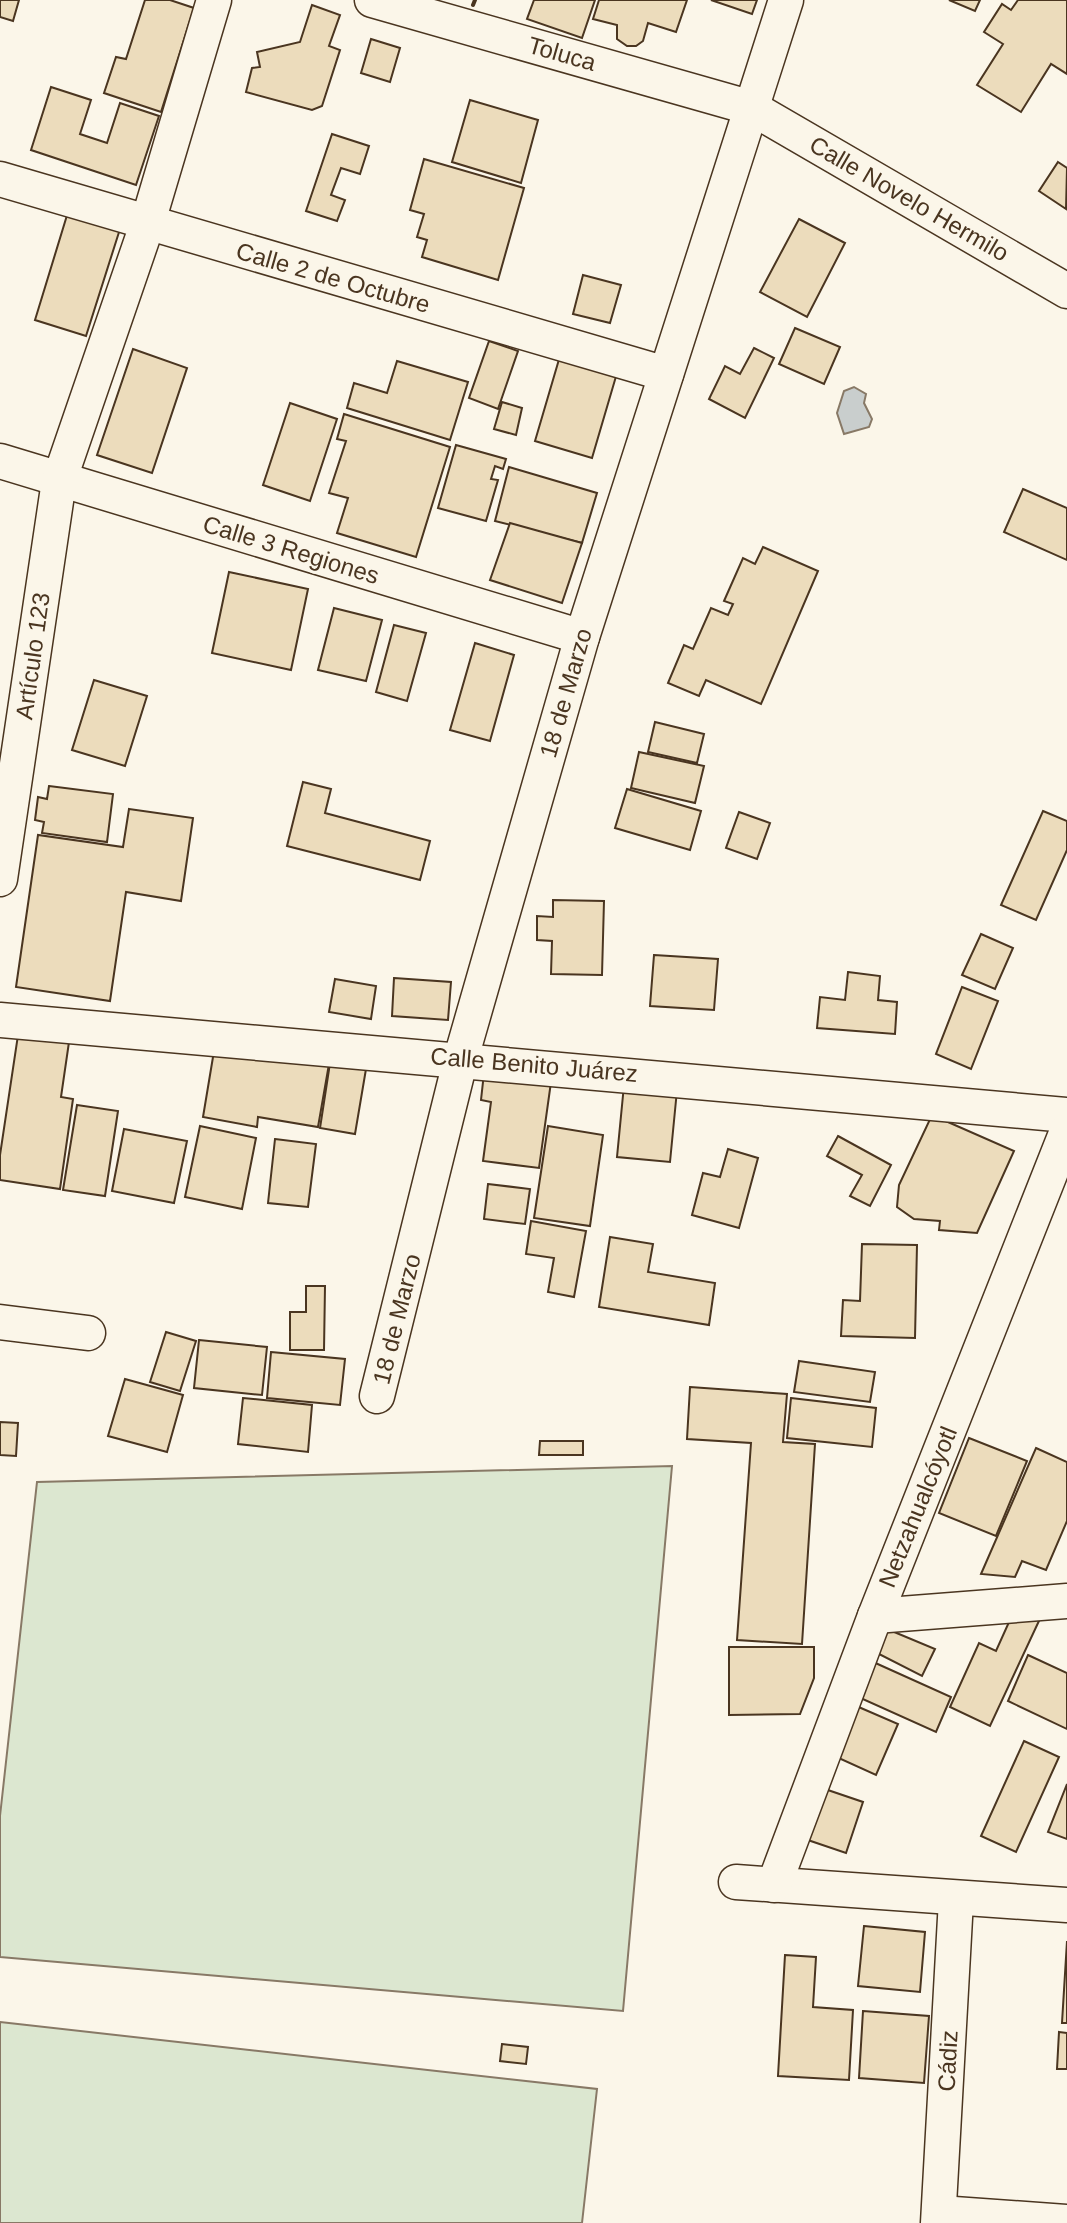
<svg xmlns="http://www.w3.org/2000/svg" width="1067" height="2223" viewBox="0 0 1067 2223" font-family="Arial,sans-serif">
	<style>
		.green { fill: #dce7d0; stroke: #887966; stroke-width: 2 }
		.water { fill: #c9cecd; stroke: #887966; stroke-width: 2 }
		.building { fill: #ecdcbc; stroke: #4a3520; stroke-width: 2 }
		.lines { fill: none; stroke-linecap: round; stroke-linejoin: round }
		.minor-casing { stroke: #4a3520; stroke-width: 37 }
		.minor { stroke: #fbf6e9; stroke-width: 34 }
		.wall { stroke: #4a3520; stroke-width: 4 }
		.labels { text-anchor: middle; stroke-width: 6; stroke-linejoin: round; paint-order: stroke }
		.street-label { font-size: 24px; fill: #4a3520; stroke: #fbf6e9 }
	</style>
	<rect width="100%" height="100%" fill="#fbf6e9"/>
	<g class="green">
		<polygon points="672,1466 623,2011 0,1957 0,1816 37,1482"/>
		<polygon points="0,2022 597,2089 582,2223 0,2223"/>
	</g>
	<polygon class="water" points="854,387 866,394 864,403 872,419 869,427 844,434 837,413 844,391"/>
	<g class="building">
		<polygon points="0,0 19,0 13,21 0,17"/>
		<polygon points="145,0 170,0 194,8 161,112 104,93 116,57 126,59"/>
		<polygon points="534,0 595,0 582,38 527,19"/>
		<polygon points="599,0 687,0 676,32 648,23 643,41 636,46 627,46 617,39 617,25 593,19"/>
		<polygon points="711,0 757,0 752,14"/>
		<polygon points="949,0 980,0 975,11"/>
		<polygon points="1018,0 1067,0 1067,74 1051,64 1021,112 977,85 1003,44 984,32 1002,4 1011,10"/>
		<polygon points="312,5 340,15 329,46 340,50 322,106 312,110 246,92 252,68 260,67 257,52 300,42"/>
		<polygon points="371,39 400,48 390,82 361,73"/>
		<polygon points="51,87 91,100 80,134 107,143 120,103 159,116 136,185 31,150"/>
		<polygon points="470,100 538,120 521,183 452,162"/>
		<polygon points="332,134 369,146 360,174 341,168 331,195 345,200 337,221 306,211"/>
		<polygon points="424,159 524,188 498,280 422,257 427,240 417,237 424,214 410,210"/>
		<polygon points="1058,162 1067,168 1066,209 1039,191"/>
		<polygon points="68,212 120,229 86,336 35,320"/>
		<polygon points="799,219 845,243 807,317 760,292"/>
		<polygon points="583,275 621,285 610,323 573,314"/>
		<polygon points="795,328 840,347 824,384 779,364"/>
		<polygon points="489,341 518,351 498,409 469,398"/>
		<polygon points="754,348 774,358 745,418 709,399 725,366 740,374"/>
		<polygon points="133,349 187,368 152,473 97,455"/>
		<polygon points="560,356 617,373 592,458 535,441"/>
		<polygon points="397,361 468,382 450,440 347,408 354,383 387,393"/>
		<polygon points="502,402 522,408 516,435 494,429"/>
		<polygon points="290,403 337,419 310,501 263,485"/>
		<polygon points="344,414 450,447 416,557 337,533 348,498 329,493 346,441 337,439"/>
		<polygon points="456,445 506,459 503,469 495,466 491,479 498,480 486,521 438,508"/>
		<polygon points="509,467 597,493 582,543 495,521"/>
		<polygon points="1023,489 1067,508 1067,560 1004,532"/>
		<polygon points="510,523 582,543 562,603 490,580"/>
		<polygon points="763,547 818,571 761,704 706,680 699,696 668,683 684,645 693,649 711,608 728,615 733,604 724,601 743,558 755,564"/>
		<polygon points="229,572 308,589 291,670 212,653"/>
		<polygon points="334,608 382,620 366,681 318,670"/>
		<polygon points="394,625 426,633 407,701 376,692"/>
		<polygon points="475,643 514,655 490,741 450,730"/>
		<polygon points="94,680 147,696 125,766 72,750"/>
		<polygon points="655,722 704,734 697,763 648,752"/>
		<polygon points="639,752 704,766 695,803 631,788"/>
		<polygon points="303,782 331,789 325,813 430,841 420,880 287,846"/>
		<polygon points="49,786 113,794 107,842 42,833 44,822 35,820 38,797 47,799"/>
		<polygon points="627,789 701,811 690,850 615,828"/>
		<polygon points="129,809 193,818 181,901 126,892 110,1001 16,987 38,835 123,847"/>
		<polygon points="1043,811 1067,821 1067,850 1036,920 1001,905"/>
		<polygon points="739,812 770,823 757,859 726,848"/>
		<polygon points="553,900 604,901 602,975 551,974 552,941 537,940 537,916 553,917"/>
		<polygon points="981,934 1013,948 995,989 962,975"/>
		<polygon points="654,955 718,959 714,1010 650,1006"/>
		<polygon points="848,972 880,976 878,1000 897,1002 895,1034 817,1028 820,997 845,1000"/>
		<polygon points="394,978 451,982 448,1020 392,1016"/>
		<polygon points="335,979 376,986 371,1019 329,1012"/>
		<polygon points="962,987 998,1001 971,1069 936,1054"/>
		<polygon points="18,1035 69,1042 61,1097 73,1099 60,1189 0,1180 0,1155"/>
		<polygon points="215,1045 329,1064 318,1127 258,1117 257,1127 203,1117"/>
		<polygon points="330,1063 366,1069 355,1134 320,1128"/>
		<polygon points="484,1073 551,1082 539,1168 483,1161 491,1102 481,1100"/>
		<polygon points="624,1085 677,1090 670,1162 617,1157"/>
		<polygon points="77,1105 118,1111 105,1196 63,1190"/>
		<polygon points="932,1115 1014,1151 977,1233 939,1230 940,1221 914,1219 897,1207 899,1185"/>
		<polygon points="200,1126 256,1138 242,1209 185,1197"/>
		<polygon points="548,1126 603,1135 590,1226 534,1218"/>
		<polygon points="124,1129 187,1141 174,1203 112,1191"/>
		<polygon points="838,1136 891,1165 870,1206 850,1196 862,1175 827,1156"/>
		<polygon points="275,1139 316,1144 308,1207 268,1203"/>
		<polygon points="728,1149 758,1158 739,1228 692,1215 703,1173 720,1177"/>
		<polygon points="488,1184 530,1189 525,1224 484,1219"/>
		<polygon points="531,1221 586,1231 574,1297 548,1292 554,1258 526,1254"/>
		<polygon points="610,1237 653,1244 648,1272 715,1283 709,1325 599,1307"/>
		<polygon points="862,1244 917,1245 915,1338 841,1336 843,1300 860,1301"/>
		<polygon points="306,1286 325,1286 324,1350 290,1350 290,1312 306,1312"/>
		<polygon points="166,1332 196,1341 180,1391 150,1382"/>
		<polygon points="199,1340 267,1347 262,1395 194,1388"/>
		<polygon points="271,1352 345,1359 340,1405 267,1398"/>
		<polygon points="799,1361 875,1372 870,1402 794,1392"/>
		<polygon points="125,1379 183,1395 167,1452 108,1436"/>
		<polygon points="690,1387 787,1394 783,1442 815,1444 802,1644 737,1640 751,1443 687,1439"/>
		<polygon points="243,1398 312,1405 308,1452 238,1444"/>
		<polygon points="791,1398 876,1408 872,1447 787,1438"/>
		<polygon points="0,1422 18,1423 16,1456 0,1455"/>
		<polygon points="969,1438 1027,1461 996,1536 939,1513"/>
		<polygon points="540,1441 583,1441 583,1455 539,1455"/>
		<polygon points="1036,1448 1067,1462 1067,1521 1046,1570 1022,1561 1015,1577 981,1574"/>
		<polygon points="1045,1608 990,1726 950,1707 979,1643 996,1651 1014,1611"/>
		<polygon points="887,1629 935,1649 922,1676 877,1653"/>
		<polygon points="729,1647 814,1647 814,1678 800,1714 729,1715"/>
		<polygon points="1028,1655 1067,1673 1067,1729 1008,1701"/>
		<polygon points="871,1661 951,1697 936,1732 856,1696"/>
		<polygon points="854,1705 898,1724 876,1775 832,1755"/>
		<polygon points="1024,1741 1059,1757 1016,1852 981,1836"/>
		<polygon points="1067,1784 1067,1839 1048,1832"/>
		<polygon points="816,1786 863,1802 846,1853 799,1837"/>
		<polygon points="864,1926 925,1932 920,1992 858,1986"/>
		<polygon points="1067,1941 1067,2023 1062,2023"/>
		<polygon points="785,1955 816,1957 813,2007 853,2010 849,2080 778,2076"/>
		<polygon points="863,2011 929,2016 924,2083 859,2078"/>
		<polygon points="1059,2032 1067,2033 1067,2069 1057,2069"/>
		<polygon points="502,2044 528,2047 526,2064 500,2061"/>
	</g>
	<g class="lines">
		<g class="minor-casing">
			<g id="minor">
				<polyline points="372,0 752,108 1067,291"/>
				<polyline points="0,179 666,374"/>
				<polyline points="0,461 582,637"/>
				<polyline points="0,879 59,481 147,225 214,0"/>
				<polyline points="0,1020 1067,1115"/>
				<polyline points="0,1322 88,1333"/>
				<polyline points="377,1396 461,1058 582,637 786,0"/>
				<polyline points="875,1616 1067,1601"/>
				<polyline points="736,1882 1067,1905"/>
				<polyline points="774,1885 875,1616 1067,1131"/>
				<polyline points="940,2213 1067,2222"/>
				<polyline points="938,2223 956,1900"/>
			</g>
		</g>
		<use href="#minor" class="minor"/>
		<polyline class="wall" points="473,5 475,0"/>
	</g>
	<g class="labels">
		<g class="street-label">
			<text transform="translate(562 54) rotate(16)" y="8">Toluca</text>
			<text transform="translate(909 199) rotate(30)" y="8">Calle Novelo Hermilo</text>
			<text transform="translate(333 278) rotate(16)" y="8">Calle 2 de Octubre</text>
			<text transform="translate(291 550) rotate(17)" y="8">Calle 3 Regiones</text>
			<text transform="translate(33 656) rotate(-82)" y="8">Artículo 123</text>
			<text transform="translate(566 693) rotate(-74)" y="8">18 de Marzo</text>
			<text transform="translate(534 1065) rotate(5)" y="8">Calle Benito Juárez</text>
			<text transform="translate(397 1319) rotate(-76)" y="8">18 de Marzo</text>
			<text transform="translate(918 1507) rotate(-68)" y="8">Netzahualcóyotl</text>
			<text transform="translate(948 2061) rotate(-87)" y="8">Cádiz</text>
		</g>
	</g>
</svg>
